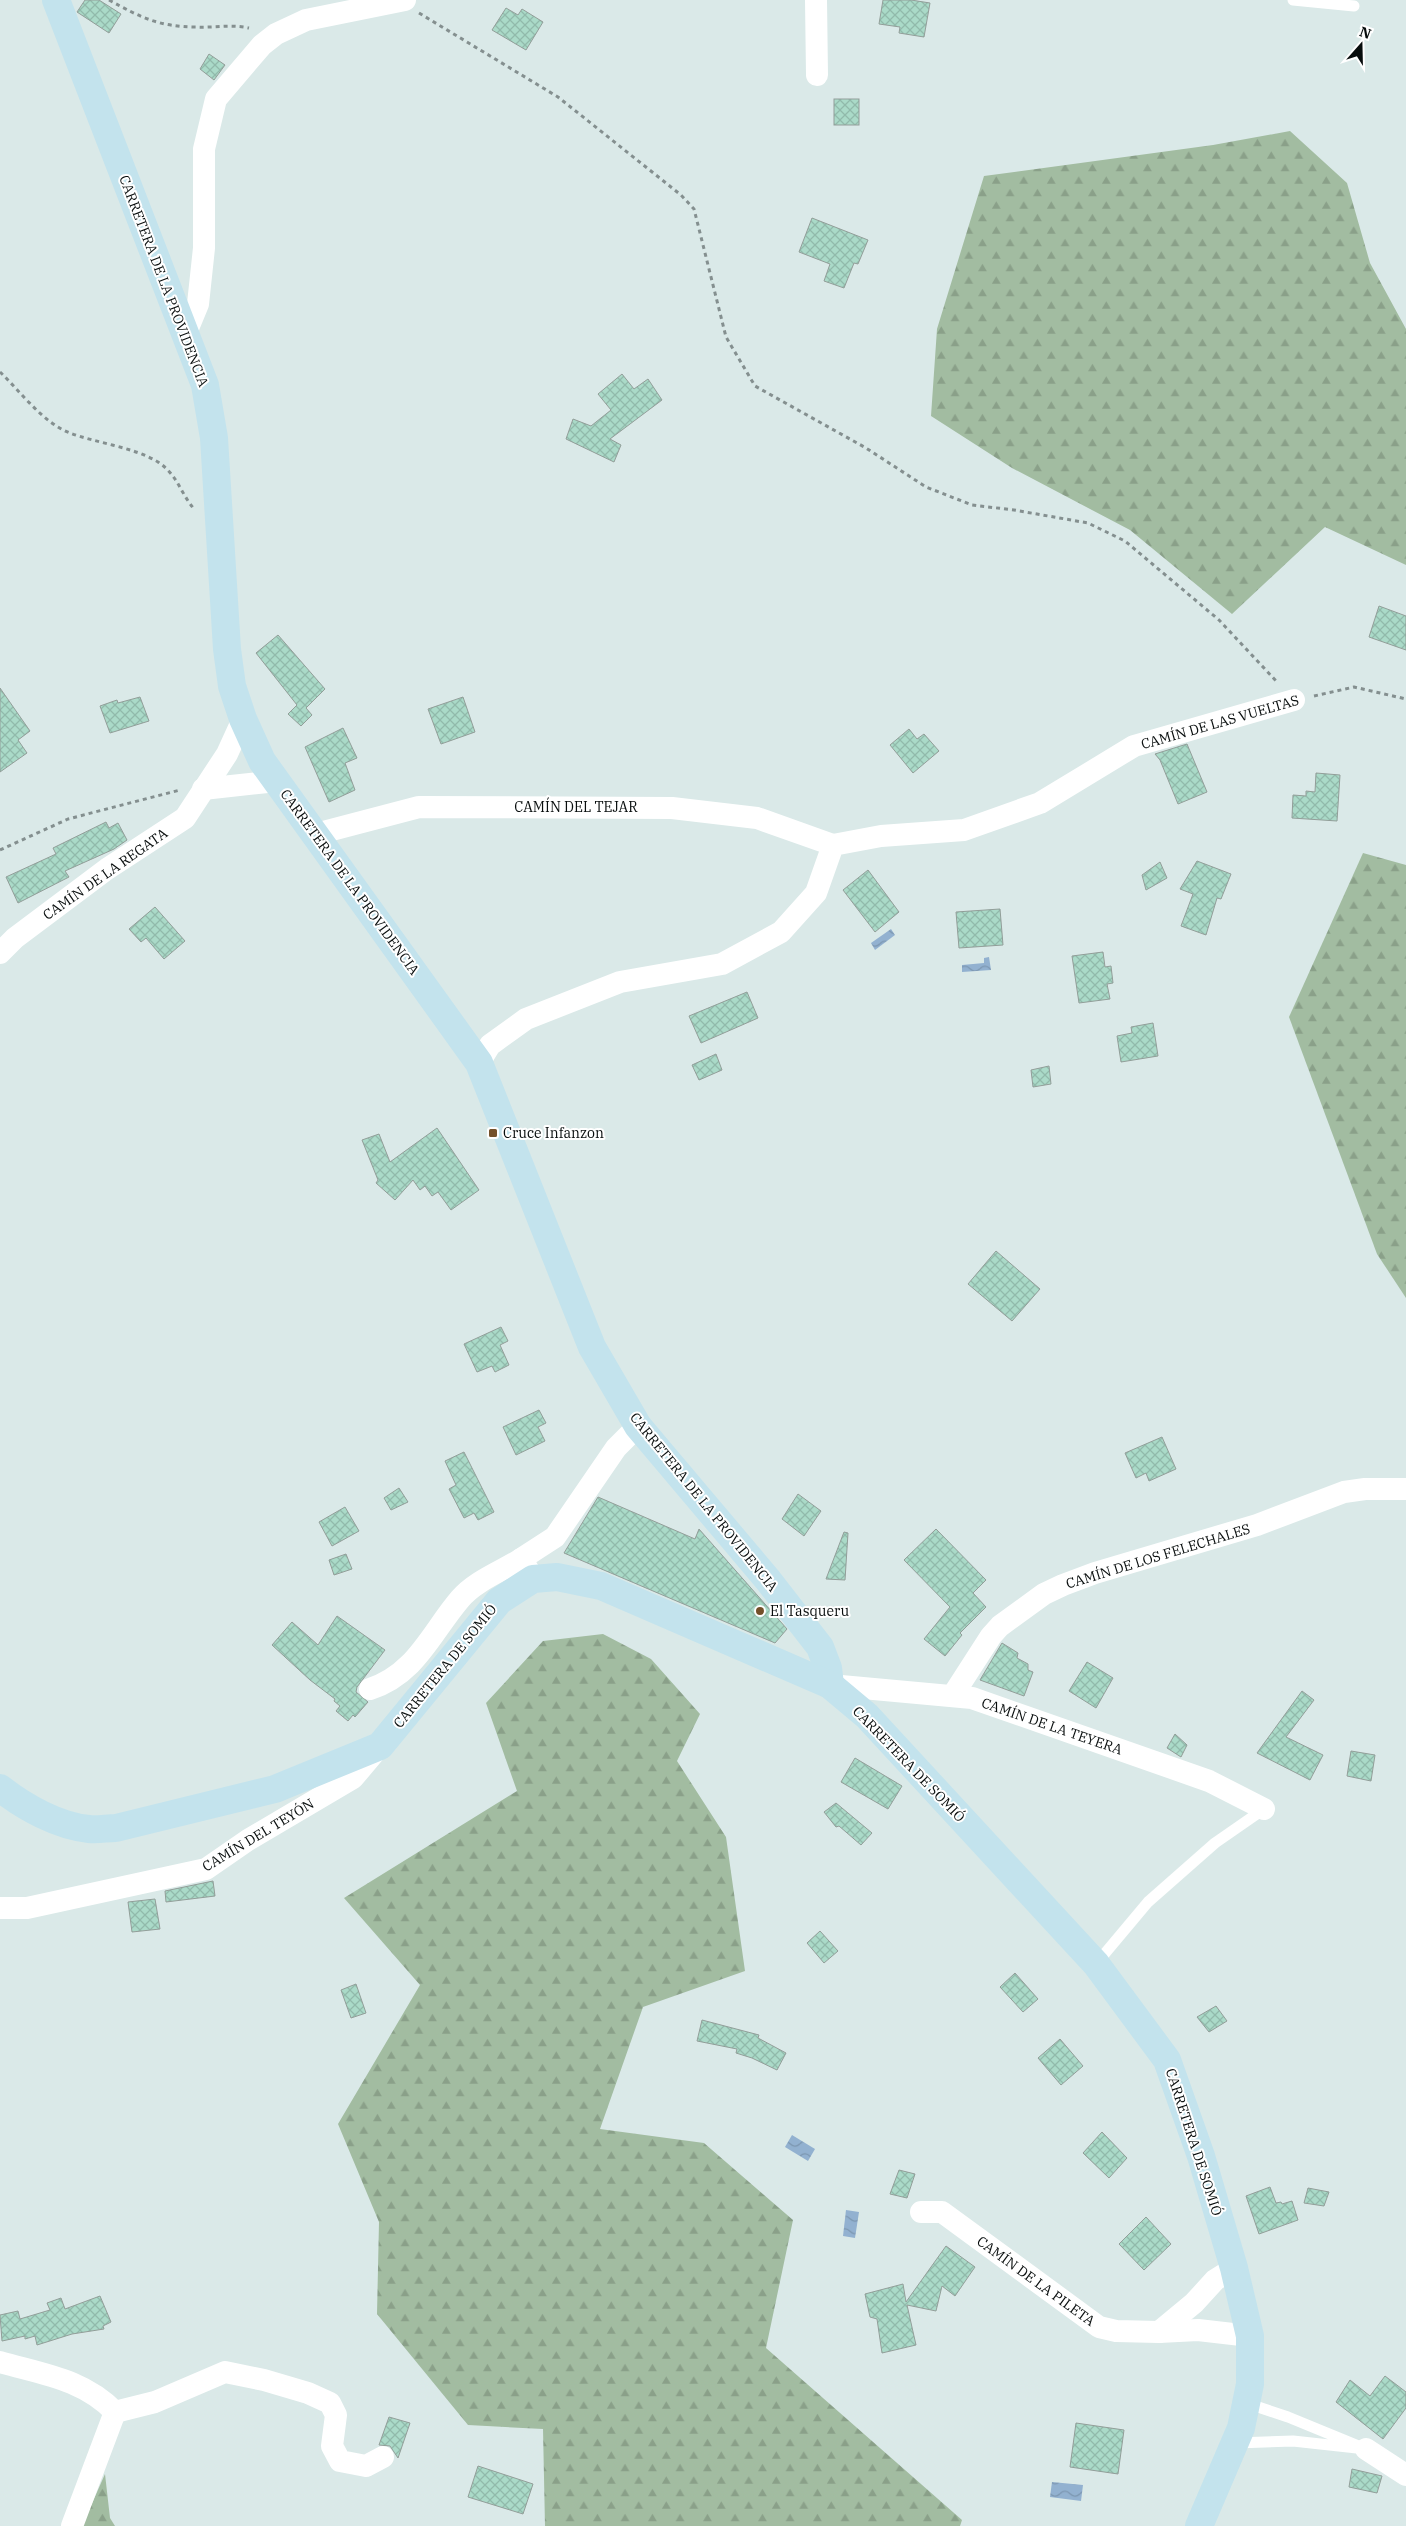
<svg xmlns="http://www.w3.org/2000/svg" width="1406" height="2526" viewBox="0 0 1406 2526" font-family="'IBM Plex Serif',serif">
	<style>
		.forest { fill: url(#forest-firs) }
		.water { fill: url(#water-waves) }
		.building { fill: url(#building-cross-hatch); stroke: #929e99 }
		.lines { fill: none; stroke-linecap: round; stroke-linejoin: round }
		.path { stroke: #848f8f; stroke-width: 3; stroke-dasharray: 4 4; stroke-linecap: butt }
		.lane { stroke: #fff; stroke-width: 11 }
		.street { stroke: #fff; stroke-width: 22 }
		.secondary { stroke: #c3e3ed; stroke-width: 28 }
		.poi-dot { fill: #74502a; stroke: #fff; stroke-width: 2 }
		.labels { text-anchor: middle; stroke-width: 4; stroke-linejoin: round; paint-order: stroke }
		.street-label { font-size: 14px; fill: #080d0d; stroke: #fff }
		.poi-label { font-size: 14px; fill: #080d0d; stroke: #fff; text-anchor: start }
	</style>
	<defs>
		<pattern id="forest-firs" width="22" height="20" patternUnits="userSpaceOnUse" patternTransform="scale(1.25)"><rect width="22" height="20" fill="#a2bca1"/><path d="M5 1l3.5 6h-7zM16 11l3.5 6h-7z" fill="#8aa089"/></pattern>
		<pattern id="water-waves" width="16" height="10" patternUnits="userSpaceOnUse" patternTransform="scale(1.25)"><rect width="16" height="10" fill="#92b1d0"/><path d="M0 5q4-4 8 0t8 0" fill="none" stroke="#7c97b1"/></pattern>
		<pattern id="building-cross-hatch" width="8" height="8" patternUnits="userSpaceOnUse" patternTransform="scale(1.25)"><rect width="8" height="8" fill="#aadac8"/><path d="M0 0l8 8M0 8l8-8" fill="none" stroke="#91baab"/></pattern>
	</defs>
	<rect width="100%" height="100%" fill="#dae9e8"/>
	<g class="forest">
		<polygon points="1290,131 1347,183 1370,263 1406,329 1406,565 1325,527 1232,614 1130,530 1012,468 931,416 937,329 984,176 1213,145"/>
		<polygon points="1363,853 1406,865 1406,1298 1377,1254 1289,1017"/>
		<polygon points="603,1634 651,1659 700,1714 677,1761 726,1837 745,1971 643,2007 600,2129 704,2143 793,2220 766,2348 962,2520 960,2526 545,2526 543,2429 468,2425 377,2314 379,2222 338,2124 420,1985 344,1898 517,1791 486,1703 543,1641"/>
		<polygon points="105,2474 110,2518 115,2526 82,2526"/>
	</g>
	<g class="water">
		<polygon points="891,929 895,935 875,950 871,943"/>
		<polygon points="989,957 991,970 962,972 962,965 984,963 984,958"/>
		<polygon points="792,2135 815,2149 808,2161 785,2147"/>
		<polygon points="846,2210 859,2212 855,2238 843,2236"/>
		<polygon points="1052,2482 1083,2485 1081,2501 1050,2497"/>
	</g>
	<g class="building">
		<polygon points="85,0 99,0 121,14 109,33 77,12"/>
		<polygon points="883,0 911,0 930,3 924,37 899,33 900,27 879,24"/>
		<polygon points="506,8 518,15 522,9 543,22 526,50 492,30"/>
		<polygon points="209,54 225,65 214,80 200,69"/>
		<rect x="834" y="99" width="25" height="26"/>
		<polygon points="812,218 868,240 858,264 854,263 844,288 824,281 830,264 799,252"/>
		<polygon points="622,374 634,389 648,379 662,400 610,439 621,445 614,462 566,439 573,419 591,426 611,410 598,394"/>
		<polygon points="1379,606 1406,616 1406,650 1369,637"/>
		<polygon points="278,635 325,689 306,708 312,715 301,726 288,714 297,705 256,653"/>
		<polygon points="0,688 30,731 18,740 27,753 0,772"/>
		<polygon points="140,697 149,721 110,733 100,706 117,700 118,703"/>
		<polygon points="463,697 475,732 441,744 428,709"/>
		<polygon points="343,728 357,758 345,763 355,790 329,802 305,747"/>
		<polygon points="909,729 917,739 924,734 939,751 913,773 890,745"/>
		<polygon points="1187,744 1207,792 1178,804 1160,760 1155,754"/>
		<polygon points="1316,773 1340,775 1337,821 1292,818 1293,795 1306,796 1306,791 1315,792"/>
		<polygon points="106,822 109,828 118,823 127,840 114,849 65,871 69,877 18,903 6,877 56,854 53,848"/>
		<polygon points="1197,861 1231,874 1221,899 1217,898 1206,935 1181,926 1193,894 1180,889"/>
		<polygon points="1160,862 1167,878 1146,890 1142,875"/>
		<polygon points="868,870 899,912 875,932 843,890"/>
		<polygon points="155,907 185,941 164,959 146,938 141,942 129,929"/>
		<polygon points="1000,909 1003,945 959,948 956,912"/>
		<polygon points="1103,952 1105,967 1111,966 1113,983 1107,984 1110,999 1079,1003 1072,956"/>
		<polygon points="747,992 758,1018 701,1043 689,1016"/>
		<polygon points="1153,1023 1158,1056 1121,1062 1117,1036 1132,1033 1131,1027"/>
		<polygon points="716,1054 722,1070 699,1080 692,1065"/>
		<polygon points="1049,1066 1051,1084 1033,1087 1031,1070"/>
		<polygon points="437,1128 479,1190 451,1210 438,1192 432,1196 425,1186 420,1190 413,1180 395,1200 376,1183 378,1180 362,1140 379,1134 390,1162"/>
		<polygon points="996,1251 1040,1289 1012,1321 968,1284"/>
		<polygon points="501,1327 508,1341 500,1345 509,1365 495,1372 492,1366 477,1372 464,1344"/>
		<polygon points="539,1410 546,1423 538,1427 545,1441 516,1455 503,1427"/>
		<polygon points="1162,1437 1176,1469 1149,1481 1146,1473 1136,1478 1125,1453"/>
		<polygon points="464,1452 494,1512 478,1520 474,1513 464,1518 449,1489 456,1485 445,1461"/>
		<polygon points="399,1488 408,1502 391,1510 384,1498"/>
		<polygon points="798,1494 821,1511 804,1536 782,1519"/>
		<polygon points="598,1497 695,1539 699,1529 787,1629 775,1643 564,1553"/>
		<polygon points="345,1507 359,1531 332,1546 319,1522"/>
		<polygon points="936,1529 986,1580 973,1593 986,1607 960,1633 962,1635 945,1656 924,1639 950,1607 904,1560"/>
		<polygon points="844,1532 848,1533 845,1580 826,1579"/>
		<polygon points="346,1554 352,1569 334,1575 329,1560"/>
		<polygon points="337,1616 385,1650 357,1687 356,1692 368,1702 355,1717 353,1715 348,1721 336,1711 340,1706 334,1701 335,1699 310,1680 272,1645 292,1622 318,1645"/>
		<polygon points="1002,1643 1018,1653 1017,1658 1028,1664 1028,1670 1033,1672 1024,1696 980,1680"/>
		<polygon points="1087,1662 1113,1678 1096,1708 1069,1691"/>
		<polygon points="1302,1691 1314,1700 1286,1737 1323,1755 1310,1780 1257,1753"/>
		<polygon points="1175,1734 1187,1745 1181,1757 1167,1748"/>
		<polygon points="1351,1751 1375,1755 1371,1781 1347,1776"/>
		<polygon points="855,1758 902,1786 888,1809 841,1782"/>
		<polygon points="836,1803 872,1833 861,1845 839,1826 836,1827 824,1812"/>
		<polygon points="213,1881 215,1896 166,1902 165,1891"/>
		<polygon points="155,1899 160,1929 132,1932 128,1902"/>
		<polygon points="820,1931 838,1951 824,1963 807,1943"/>
		<polygon points="1015,1973 1038,1999 1023,2012 1000,1987"/>
		<polygon points="356,1984 366,2013 351,2018 341,1990"/>
		<polygon points="1216,2006 1227,2021 1209,2032 1197,2017"/>
		<polygon points="702,2020 759,2035 758,2038 786,2053 777,2070 752,2058 736,2053 737,2049 697,2041"/>
		<polygon points="1060,2039 1083,2066 1061,2085 1038,2058"/>
		<polygon points="1102,2132 1127,2158 1109,2178 1083,2153"/>
		<polygon points="899,2170 915,2174 907,2198 890,2194"/>
		<polygon points="1270,2187 1276,2203 1281,2202 1282,2204 1292,2201 1298,2220 1259,2234 1246,2196"/>
		<polygon points="1308,2188 1329,2192 1324,2206 1304,2203"/>
		<polygon points="1146,2217 1171,2244 1144,2270 1119,2244"/>
		<polygon points="946,2246 975,2267 955,2296 942,2286 936,2311 907,2305 916,2345 882,2353 877,2319 870,2317 865,2294 903,2284 906,2302"/>
		<polygon points="100,2296 111,2322 103,2326 104,2329 72,2334 37,2345 35,2336 25,2339 25,2336 2,2341 0,2315 18,2311 20,2319 50,2310 47,2303 61,2298 65,2309"/>
		<polygon points="1385,2376 1406,2392 1406,2408 1383,2439 1336,2402 1350,2380 1370,2396"/>
		<polygon points="389,2417 410,2423 398,2458 390,2446 379,2445"/>
		<polygon points="1076,2423 1124,2430 1118,2474 1070,2467"/>
		<polygon points="478,2466 533,2484 523,2514 468,2497"/>
		<polygon points="1352,2469 1382,2476 1377,2493 1349,2487"/>
	</g>
	<g class="lines">
		<g class="path">
			<path d="M109,0C140,17 159,27 196,27C214,28 231,24 249,28"/>
			<polyline points="419,13 558,97 681,195 694,209 726,337 755,386 866,448 926,487 972,505 1014,510 1088,523 1125,541 1219,620 1278,683"/>
			<path d="M0,372C20,391 43,423 70,433C96,443 134,447 158,462C178,475 180,493 195,510"/>
			<polyline points="1314,696 1354,687 1406,699"/>
			<polyline points="0,850 68,819 180,790"/>
		</g>
		<g class="lane">
			<polyline points="1293,0 1354,6"/>
			<polyline points="1096,1964 1148,1902 1215,1843 1264,1809"/>
			<polyline points="1236,2443 1293,2441 1366,2449 1288,2417 1246,2403"/>
		</g>
		<g class="street">
			<polyline points="816,0 817,75"/>
			<polyline points="186,333 198,304 204,248 204,149 216,99 262,45 276,34 306,20 405,0"/>
			<polyline points="203,789 277,781"/>
			<polyline points="316,834 419,807 672,808 757,818 833,845"/>
			<polyline points="0,953 15,938 107,869 185,818 227,754 243,719"/>
			<polyline points="479,1063 490,1045 526,1019 620,982 722,964 781,932 816,893 833,845 881,836 964,830 1040,803 1134,746 1294,700"/>
			<polyline points="529,1571 521,1559 555,1537 616,1448 638,1426"/>
			<polyline points="830,1685 972,1698 1209,1781 1264,1809"/>
			<path d="M370,1689C416,1674 431,1633 460,1599C475,1581 502,1571 521,1559"/>
			<polyline points="953,1695 991,1636 1000,1626 1044,1594 1063,1585 1095,1573 1257,1525 1344,1492 1365,1489 1406,1489"/>
			<polyline points="0,1908 27,1908 206,1869 248,1840 353,1778 380,1746"/>
			<polyline points="921,2212 942,2212 1099,2327 1116,2331 1159,2332 1194,2303 1215,2280 1234,2268"/>
			<polyline points="1159,2332 1198,2330 1250,2336"/>
			<path d="M0,2362C42,2374 83,2379 115,2412L72,2526"/>
			<polyline points="115,2412 155,2402 225,2372 264,2380 308,2393 330,2403 336,2415 332,2446 340,2461 366,2466 383,2457"/>
			<polyline points="1366,2449 1406,2475"/>
		</g>
		<g class="secondary">
			<polyline points="56,0 205,385 214,438 227,649 232,686 243,719 262,761 479,1063 592,1347 638,1426 768,1580 820,1647 828,1668 830,1685"/>
			<path d="M0,1788C24,1807 58,1826 89,1829C98,1830 107,1828 116,1828L275,1789L380,1746L499,1601L533,1579L557,1577L601,1586L830,1685L867,1716L1096,1964L1167,2060L1201,2156L1234,2268L1250,2336V2384L1241,2428L1199,2526"/>
		</g>
	</g>
	<g class="poi-dot">
		<rect x="488" y="1128" width="10" height="10" rx="2.5"/>
		<circle cx="760" cy="1611" r="5"/>
	</g>
	<g class="labels">
		<g class="street-label">
			<text transform="translate(164 281) rotate(69)" y="5">CARRETERA DE LA PROVIDENCIA</text>
			<text transform="translate(1220 722) rotate(-16)" y="5">CAMÍN DE LAS VUELTAS</text>
			<text x="576" y="812">CAMÍN DEL TEJAR</text>
			<text transform="translate(105 874) rotate(-35)" y="5">CAMÍN DE LA REGATA</text>
			<text transform="translate(350 882) rotate(54)" y="5">CARRETERA DE LA PROVIDENCIA</text>
			<text transform="translate(704 1502) rotate(51)" y="5">CARRETERA DE LA PROVIDENCIA</text>
			<text transform="translate(1158 1556) rotate(-17)" y="5">CAMÍN DE LOS FELECHALES</text>
			<text transform="translate(445 1666) rotate(-51)" y="5">CARRETERA DE SOMIÓ</text>
			<text transform="translate(1052 1726) rotate(19)" y="5">CAMÍN DE LA TEYERA</text>
			<text transform="translate(909 1764) rotate(46)" y="5">CARRETERA DE SOMIÓ</text>
			<text transform="translate(258 1835) rotate(-31)" y="5">CAMÍN DEL TEYÓN</text>
			<text transform="translate(1194 2142) rotate(72)" y="5">CARRETERA DE SOMIÓ</text>
			<text transform="translate(1036 2281) rotate(36)" y="5">CAMÍN DE LA PILETA</text>
		</g>
		<g class="poi-label">
			<text x="503" y="1138">Cruce Infanzon</text>
			<text x="770" y="1616">El Tasqueru</text>
		</g>
	</g>
	<g transform="translate(1361 45) rotate(20)" stroke="#ffffff" stroke-width="4" paint-order="stroke">
	<path d="M0-4L9 19L0 12L-9 19Z" fill="#080d0d"/>
	<text y="-8" font-size="14" font-weight="bold" text-anchor="middle" fill="#080d0d">N</text>
	</g>
</svg>
